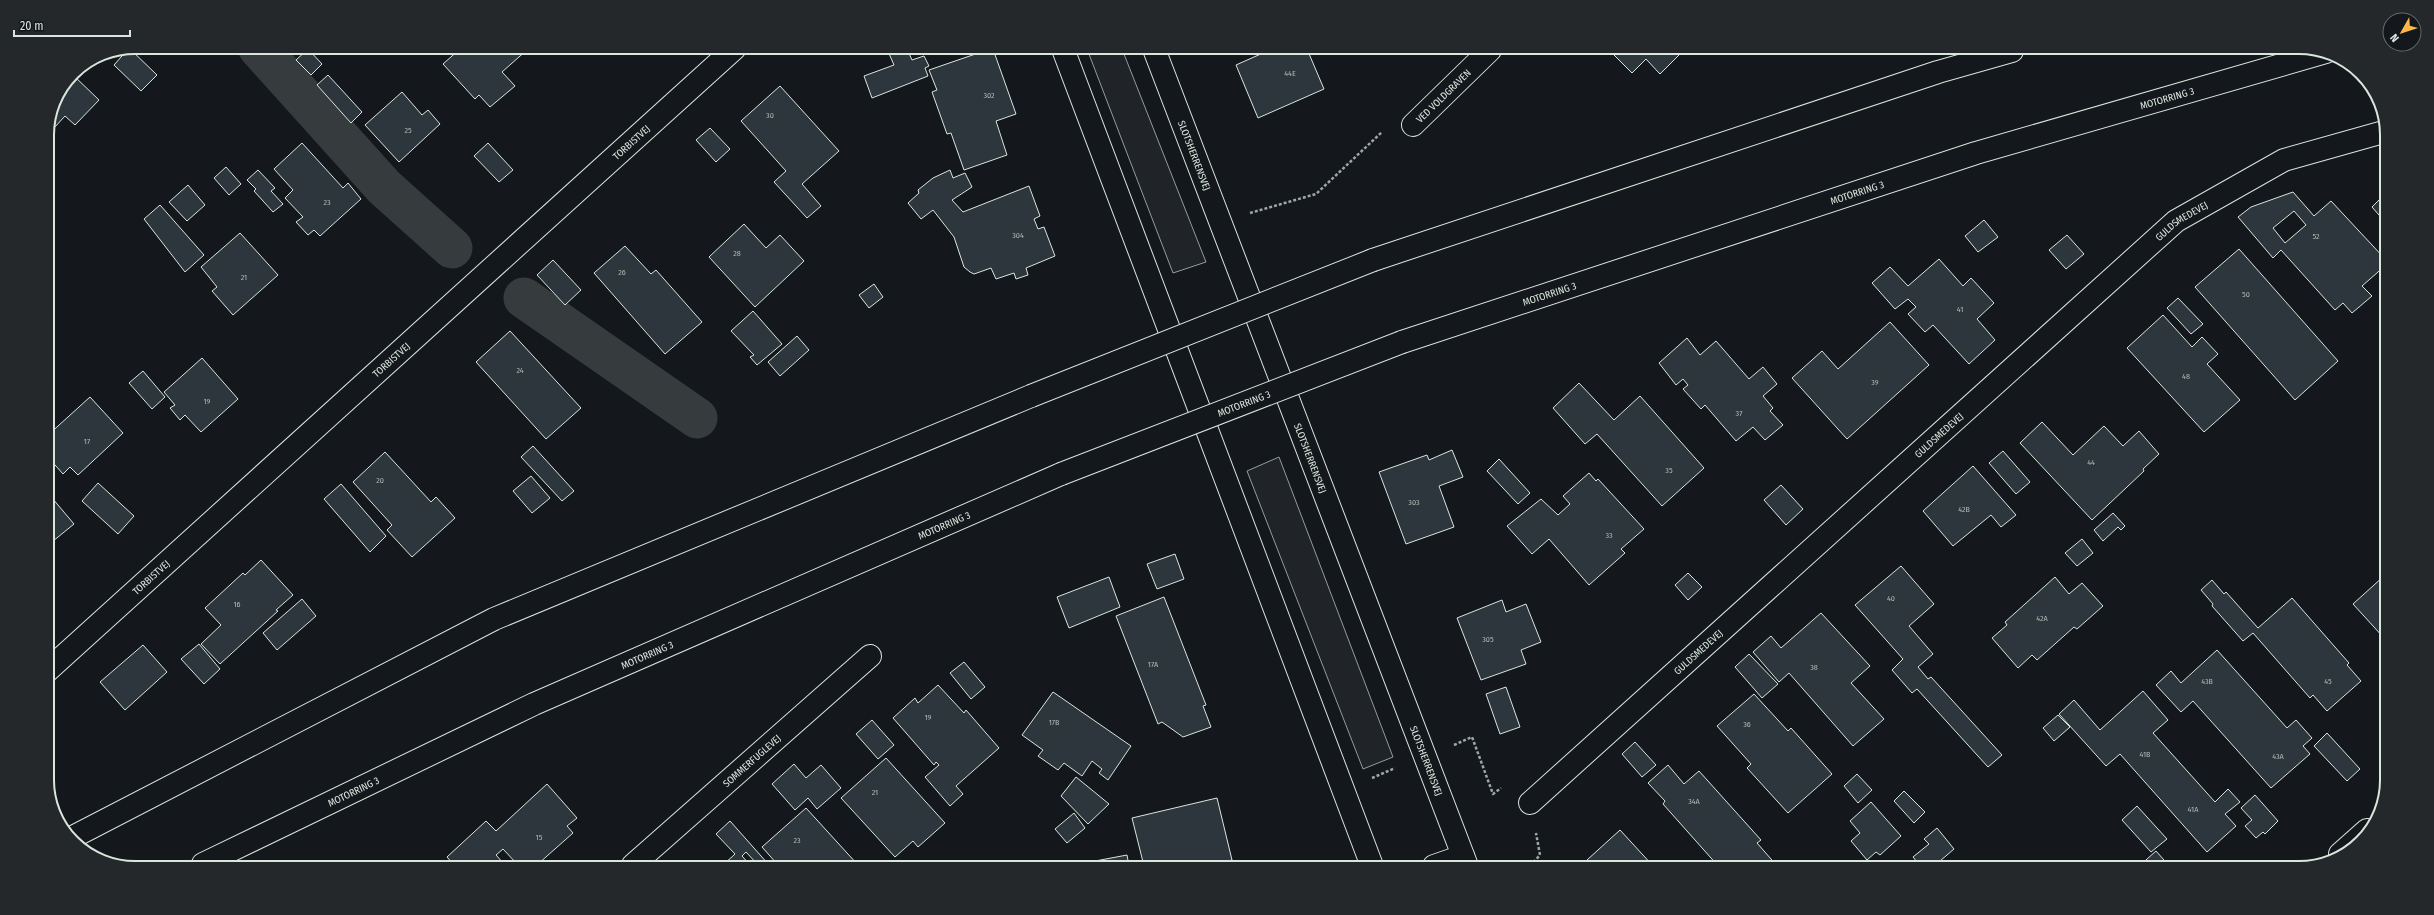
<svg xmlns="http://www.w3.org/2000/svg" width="2434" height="915" viewBox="0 0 2434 915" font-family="'Fira Sans Condensed',sans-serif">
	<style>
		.green { fill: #202428; stroke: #939e99 }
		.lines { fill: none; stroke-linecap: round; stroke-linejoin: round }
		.canal { stroke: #363b3e; stroke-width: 41 }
		.building { fill: #2c363c; stroke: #d8e6dc; fill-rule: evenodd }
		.minor-casing { stroke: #d8e6dc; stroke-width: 24 }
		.tertiary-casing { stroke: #d8e6dc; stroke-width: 24 }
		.motorway-casing { stroke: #d8e6dc; stroke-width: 24 }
		.path { stroke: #9da8a2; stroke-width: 2.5; stroke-dasharray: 3 2; stroke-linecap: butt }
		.minor { stroke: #14181c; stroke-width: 22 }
		.tertiary { stroke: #14181c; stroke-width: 22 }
		.motorway { stroke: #14181c; stroke-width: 22 }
		.motorway-bridge-casing { stroke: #d8e6dc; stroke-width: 24; stroke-linecap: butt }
		.motorway-bridge { stroke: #14181c; stroke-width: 22 }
		.labels { text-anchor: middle; stroke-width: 3; stroke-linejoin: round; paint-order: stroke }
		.number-label { font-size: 8px; fill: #adbab4 }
		.street-label { font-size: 10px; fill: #d8e6dc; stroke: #14181c }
		.rim { fill: none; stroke: #d8e6dc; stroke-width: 2 }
	</style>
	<rect width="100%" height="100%" fill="#14181c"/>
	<g class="green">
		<polygon points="1087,49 1122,49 1206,262 1173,273"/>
		<polygon points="1279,457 1393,757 1363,769 1247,471"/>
	</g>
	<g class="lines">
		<g class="canal">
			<polyline points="258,47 384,187 452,248"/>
			<polyline points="524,298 697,418"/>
		</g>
	</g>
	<g class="building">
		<polygon points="129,48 157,75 141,91 114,65"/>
		<polygon points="461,48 528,49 502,72 515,86 490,107 479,95 475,99 443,64"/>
		<polygon points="308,49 322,64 311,75 296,60"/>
		<polygon points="887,49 907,49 912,60 924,56 929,66 925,68 928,76 872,98 864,76 894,65"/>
		<polygon points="990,49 993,49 1016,114 996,121 1007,155 964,170 951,133 947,134 932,92 937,90 929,70"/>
		<polygon points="1272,49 1307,49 1324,89 1258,118 1236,65"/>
		<polygon points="1609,50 1684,50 1660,74 1646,59 1632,73"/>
		<polygon points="72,74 99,100 75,125 65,116 54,128 49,123 54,101"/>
		<polygon points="328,75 362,112 351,123 317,85"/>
		<polygon points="780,86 839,151 802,184 821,206 807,218 774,182 786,171 741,121"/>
		<polygon points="402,92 422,115 428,110 440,124 399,162 365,125"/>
		<polygon points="710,128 730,149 716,162 696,140"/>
		<polygon points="302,143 343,188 348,183 361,199 320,236 314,230 308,235 296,222 303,217 285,198 293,190 274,169"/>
		<polygon points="488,143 513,170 499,182 474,156"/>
		<polygon points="226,167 241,184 229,195 214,178"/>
		<polygon points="258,170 275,188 271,191 283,204 273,212 254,191 256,189 247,180"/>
		<polygon points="950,170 953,178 965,173 972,187 952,200 963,212 1029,186 1040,216 1034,219 1038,229 1044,227 1055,256 1026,268 1028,275 1016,279 1014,273 996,279 991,268 974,274 970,272 964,267 954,237 933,210 921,219 908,203 919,193 918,190 933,178"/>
		<polygon points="188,185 205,205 187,221 169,202"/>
		<path d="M2293,192L2314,216L2331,201L2386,260V265L2362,286L2372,296L2352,313L2343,303L2335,310L2281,250L2273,258L2238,217L2251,207ZM2294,211L2306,225L2285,243L2273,228Z"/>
		<polygon points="2386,193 2386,223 2372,207"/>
		<polygon points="160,205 204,255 185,272 144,219"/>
		<polygon points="1984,220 1998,237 1978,252 1965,236"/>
		<polygon points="744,224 766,248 780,235 804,261 755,307 709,257"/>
		<polygon points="240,233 278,275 233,315 212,291 217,287 201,267"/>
		<polygon points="2067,235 2084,254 2066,269 2049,250"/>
		<polygon points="625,246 651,274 656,270 702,322 665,354 594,273"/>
		<polygon points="2239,249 2338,361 2295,400 2195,287"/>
		<polygon points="1939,259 1963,286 1971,278 1994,303 1977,319 1995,340 1969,364 1933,325 1925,332 1908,314 1916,307 1908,299 1895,309 1872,283 1890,267 1908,286"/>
		<polygon points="553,260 581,290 565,305 537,275"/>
		<polygon points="874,284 883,297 869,308 859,295"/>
		<polygon points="2178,298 2203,324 2191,334 2167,308"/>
		<polygon points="753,311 782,344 757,365 750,357 754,355 731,331"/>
		<polygon points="2163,315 2192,347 2202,337 2218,354 2207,364 2240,400 2204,432 2127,348"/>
		<polygon points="1890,322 1929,365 1847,439 1792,378 1822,351 1838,369"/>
		<polygon points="510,331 581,408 546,439 476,362"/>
		<polygon points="797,336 809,350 780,376 768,362"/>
		<polygon points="1687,338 1700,355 1716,341 1749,379 1763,367 1777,384 1763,396 1773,408 1770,411 1783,425 1765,440 1753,427 1736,441 1705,405 1701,409 1683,389 1688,385 1683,379 1676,385 1659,363"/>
		<polygon points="202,358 238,399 201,432 185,415 180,420 170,408 175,405 164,392"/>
		<polygon points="143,371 165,397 152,409 129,383"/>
		<polygon points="1579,383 1614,420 1640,396 1704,468 1662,506 1597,434 1585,444 1553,408"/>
		<polygon points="90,397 123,433 78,475 70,467 63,474 47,456 47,436"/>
		<polygon points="2042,422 2073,455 2104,426 2123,446 2139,431 2159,454 2143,469 2144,471 2092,520 2020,443"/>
		<polygon points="533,446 574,491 562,501 521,457"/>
		<polygon points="1452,450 1463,477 1439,486 1454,527 1406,544 1379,472 1427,455 1429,460"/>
		<polygon points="2003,451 2030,482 2016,494 1989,463"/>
		<polygon points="385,452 431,502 436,497 455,518 412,557 387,530 392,525 353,482"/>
		<polygon points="1499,459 1530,493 1518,504 1487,471"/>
		<polygon points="1973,466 2016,515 2001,527 1991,515 1953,546 1923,511"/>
		<polygon points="1589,473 1596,481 1598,479 1644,529 1621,549 1625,553 1589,585 1549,539 1532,554 1507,526 1541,499 1558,515 1570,504 1563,496"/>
		<polygon points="531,476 550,498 532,513 513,491"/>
		<polygon points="98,483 134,516 118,534 82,501"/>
		<polygon points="341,484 386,536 370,552 324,499"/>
		<polygon points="1781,485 1803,509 1786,525 1764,500"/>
		<polygon points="47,492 74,524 47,546"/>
		<polygon points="2113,513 2125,526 2121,530 2118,527 2103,541 2094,530"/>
		<polygon points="2082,539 2093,553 2077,566 2065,553"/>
		<polygon points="1175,554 1184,579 1157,589 1147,564"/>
		<polygon points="261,560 293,595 276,610 278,611 220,664 201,644 221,625 205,608 243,573 245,575"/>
		<polygon points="1901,566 1934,604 1909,626 1933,654 1918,667 1928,679 1931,677 2002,755 1988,767 1917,689 1912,693 1892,670 1903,659 1855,605"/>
		<polygon points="1688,573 1702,587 1688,600 1675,585"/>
		<polygon points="2384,576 2384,638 2353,604"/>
		<polygon points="1109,577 1120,607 1069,628 1057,597"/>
		<polygon points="2055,577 2069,594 2082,583 2103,606 2077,629 2074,627 2037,660 2032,655 2018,668 1992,638 2007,625 2005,622"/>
		<polygon points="2212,580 2224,594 2226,592 2258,628 2292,598 2349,663 2347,665 2361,681 2327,711 2313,695 2310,698 2253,633 2243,641 2212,606 2213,604 2201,590"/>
		<polygon points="1164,597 1206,705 1203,706 1211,727 1183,737 1162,722 1158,724 1116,616"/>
		<polygon points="302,599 316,616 277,650 263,633"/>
		<polygon points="1502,600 1506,612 1526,604 1541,642 1521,650 1526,664 1481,680 1457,618"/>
		<polygon points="1821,613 1870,666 1851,683 1884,719 1853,746 1789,673 1779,682 1753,652 1771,636 1781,648"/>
		<polygon points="199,644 220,669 204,684 181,659"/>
		<polygon points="143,645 167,672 125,710 100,682"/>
		<polygon points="2217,650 2287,728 2296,720 2312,738 2303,746 2310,754 2271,788 2193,701 2181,712 2156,685 2171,671 2181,683"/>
		<polygon points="1749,654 1778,684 1762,698 1735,667"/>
		<polygon points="964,662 985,687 971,699 950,673"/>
		<polygon points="938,685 964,713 966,710 999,748 956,786 963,794 950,806 925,777 939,765 936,762 934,765 893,718 915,698 918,703"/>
		<polygon points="1506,687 1520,727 1500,734 1486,694"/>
		<polygon points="2143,691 2168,720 2153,733 2215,802 2228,789 2240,802 2225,814 2236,826 2207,852 2120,754 2106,766 2059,714 2074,700 2100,730"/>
		<polygon points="1053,692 1131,746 1108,780 1099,773 1102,769 1092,761 1082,776 1064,763 1058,770 1038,756 1043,750 1022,735"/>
		<polygon points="1754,694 1788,731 1791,728 1832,774 1788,813 1747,768 1751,764 1717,726"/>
		<polygon points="2058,715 2070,727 2054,741 2043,728"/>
		<polygon points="872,720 894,745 878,759 856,734"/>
		<polygon points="2327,733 2360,769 2347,781 2314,746"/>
		<polygon points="1635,742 1656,765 1642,777 1622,754"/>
		<polygon points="886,758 945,823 918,847 913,841 895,857 841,798"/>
		<polygon points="794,764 806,778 821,765 841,788 817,809 808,798 795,810 772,784"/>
		<polygon points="1668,765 1684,784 1699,771 1761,840 1757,843 1778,867 1719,867 1663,804 1665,801 1648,783"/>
		<polygon points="1857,774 1872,790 1858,803 1844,786"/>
		<polygon points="1076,777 1109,804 1088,824 1061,796"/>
		<polygon points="547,784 577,818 567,826 573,833 538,864 517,864 503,849 496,855 504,864 453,864 447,857 486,821 496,831"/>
		<polygon points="1904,791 1925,812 1914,823 1894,801"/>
		<polygon points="2255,795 2278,821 2265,834 2263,832 2256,838 2245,826 2252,820 2241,808"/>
		<polygon points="1217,798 1232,860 1207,866 1144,866 1132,818"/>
		<polygon points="1871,802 1901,836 1880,855 1876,852 1867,860 1851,841 1860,833 1850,821"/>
		<polygon points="2137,806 2167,839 2151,852 2122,820"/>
		<polygon points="806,808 858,865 778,865 762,847"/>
		<polygon points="1074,813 1085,828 1067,843 1055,829"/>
		<polygon points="730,821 769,865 758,865 746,852 742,856 750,865 723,865 735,854 716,834"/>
		<polygon points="1937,828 1954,849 1933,867 1921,867 1913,857 1929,844 1924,839"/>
		<polygon points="1620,830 1654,867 1594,867 1587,860"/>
		<polygon points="2156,851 2171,868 2137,868"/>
		<polygon points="1127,855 1129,866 1074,865"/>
	</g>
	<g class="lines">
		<g class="minor-casing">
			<g id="minor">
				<path id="s1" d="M1413,125L1490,50"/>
				<path id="s2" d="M47,671L735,48"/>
				<path id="s3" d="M1530,803L2176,221L2284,160L2387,131"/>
				<polyline points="2340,854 2367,830"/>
				<path id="s4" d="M633,865L870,656"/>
				<polyline points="1434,866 1463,856"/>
			</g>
		</g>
		<g class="tertiary-casing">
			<g id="tertiary">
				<polyline points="1063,49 1372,866"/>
				<path id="s5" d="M1154,49L1467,866"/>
			</g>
		</g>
		<g class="motorway-casing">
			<g id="motorway">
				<polyline points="1373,260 1938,72 2012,51"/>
				<path id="s6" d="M1402,342L1976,153L2326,52"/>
				<polyline points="71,838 494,619 1031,396"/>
				<path id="s7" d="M203,864L534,704L1061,474"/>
			</g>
		</g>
		<g class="path">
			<polyline points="1250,213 1316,194 1382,132"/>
			<polyline points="1454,745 1472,737 1493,794 1501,788"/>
			<polyline points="1372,778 1395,768"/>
			<polyline points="1530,866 1540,855 1536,833"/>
		</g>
		<use href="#minor" class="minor"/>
		<use href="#tertiary" class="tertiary"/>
		<use href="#motorway" class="motorway"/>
		<g class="motorway-bridge-casing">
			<g id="motorway-bridge">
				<polyline points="1031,396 1373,260"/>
				<path id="s8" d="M1061,474L1402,342"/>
			</g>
		</g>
		<use href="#motorway-bridge" class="motorway-bridge"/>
	</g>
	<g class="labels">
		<g class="number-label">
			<text x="1290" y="76">44E</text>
			<text x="989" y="98">302</text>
			<text x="770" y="118">30</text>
			<text x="408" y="133">25</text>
			<text x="327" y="205">23</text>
			<text x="1018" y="238">304</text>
			<text x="2316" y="239">52</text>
			<text x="737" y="256">28</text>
			<text x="622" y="275">26</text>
			<text x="244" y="280">21</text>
			<text x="2246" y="297">50</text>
			<text x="1960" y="312">41</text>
			<text x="520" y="373">24</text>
			<text x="2186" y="379">48</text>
			<text x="1875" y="385">39</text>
			<text x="207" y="404">19</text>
			<text x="1739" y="416">37</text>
			<text x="87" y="444">17</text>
			<text x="2091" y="465">44</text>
			<text x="1669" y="473">35</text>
			<text x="380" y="483">20</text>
			<text x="1414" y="505">303</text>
			<text x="1964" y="512">42B</text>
			<text x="1609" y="538">33</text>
			<text x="1891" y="601">40</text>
			<text x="237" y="607">16</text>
			<text x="2042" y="621">42A</text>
			<text x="1488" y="642">305</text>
			<text x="1153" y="667">17A</text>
			<text x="1814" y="670">38</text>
			<text x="2207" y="684">43B</text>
			<text x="2328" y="684">45</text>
			<text x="928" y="720">19</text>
			<text x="1054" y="725">17B</text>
			<text x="1747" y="727">36</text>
			<text x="2145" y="757">41B</text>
			<text x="2278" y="759">43A</text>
			<text x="875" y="795">21</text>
			<text x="1694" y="804">34A</text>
			<text x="2193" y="812">41A</text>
			<text x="539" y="840">15</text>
			<text x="797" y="843">23</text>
		</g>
		<g class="street-label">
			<text dy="4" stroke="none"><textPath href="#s1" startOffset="42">VED VOLDGRAVEN</textPath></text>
			<text dy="4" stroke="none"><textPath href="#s6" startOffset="803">MOTORRING 3</textPath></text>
			<text dy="4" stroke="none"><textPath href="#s2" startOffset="788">TORBISTVEJ</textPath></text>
			<text dy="4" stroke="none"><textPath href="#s5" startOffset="114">SLOTSHERRENSVEJ</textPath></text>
			<text dy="4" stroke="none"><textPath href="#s6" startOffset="479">MOTORRING 3</textPath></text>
			<text dy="4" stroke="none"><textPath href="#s3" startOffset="874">GULDSMEDEVEJ</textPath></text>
			<text dy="4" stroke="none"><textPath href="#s6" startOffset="155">MOTORRING 3</textPath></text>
			<text dy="4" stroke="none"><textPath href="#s2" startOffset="464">TORBISTVEJ</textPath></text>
			<text dy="4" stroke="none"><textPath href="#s8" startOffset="196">MOTORRING 3</textPath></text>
			<text dy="4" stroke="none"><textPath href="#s3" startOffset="550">GULDSMEDEVEJ</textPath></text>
			<text dy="4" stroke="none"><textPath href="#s5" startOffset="438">SLOTSHERRENSVEJ</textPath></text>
			<text dy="4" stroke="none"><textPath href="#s7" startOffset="815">MOTORRING 3</textPath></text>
			<text dy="4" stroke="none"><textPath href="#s2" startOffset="140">TORBISTVEJ</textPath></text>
			<text dy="4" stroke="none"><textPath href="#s3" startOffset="226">GULDSMEDEVEJ</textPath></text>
			<text dy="4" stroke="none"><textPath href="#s7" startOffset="491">MOTORRING 3</textPath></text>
			<text dy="4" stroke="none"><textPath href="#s4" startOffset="158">SOMMERFUGLEVEJ</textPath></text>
			<text dy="4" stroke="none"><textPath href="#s5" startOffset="762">SLOTSHERRENSVEJ</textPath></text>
			<text dy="4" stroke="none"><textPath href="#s7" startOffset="167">MOTORRING 3</textPath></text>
		</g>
	</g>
	<path d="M0 0H2434V915H0ZM135 54H2299A81 81 0 0 1 2380 135V780A81 81 0 0 1 2299 861H135A81 81 0 0 1 54 780V135A81 81 0 0 1 135 54Z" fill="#24282b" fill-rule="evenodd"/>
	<path class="rim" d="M135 54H2299A81 81 0 0 1 2380 135V780A81 81 0 0 1 2299 861H135A81 81 0 0 1 54 780V135A81 81 0 0 1 135 54Z"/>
	<g transform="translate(2402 32) rotate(231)"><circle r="19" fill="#14181c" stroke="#626a69"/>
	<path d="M0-3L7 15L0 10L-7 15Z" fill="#ffb74d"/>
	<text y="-6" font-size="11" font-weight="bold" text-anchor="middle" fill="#d8e6dc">N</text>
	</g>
	<path d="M14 30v6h116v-6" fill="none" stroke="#d8e6dc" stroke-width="2"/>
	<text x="20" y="30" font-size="12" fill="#d8e6dc" stroke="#14181c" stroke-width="3" paint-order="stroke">20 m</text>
</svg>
